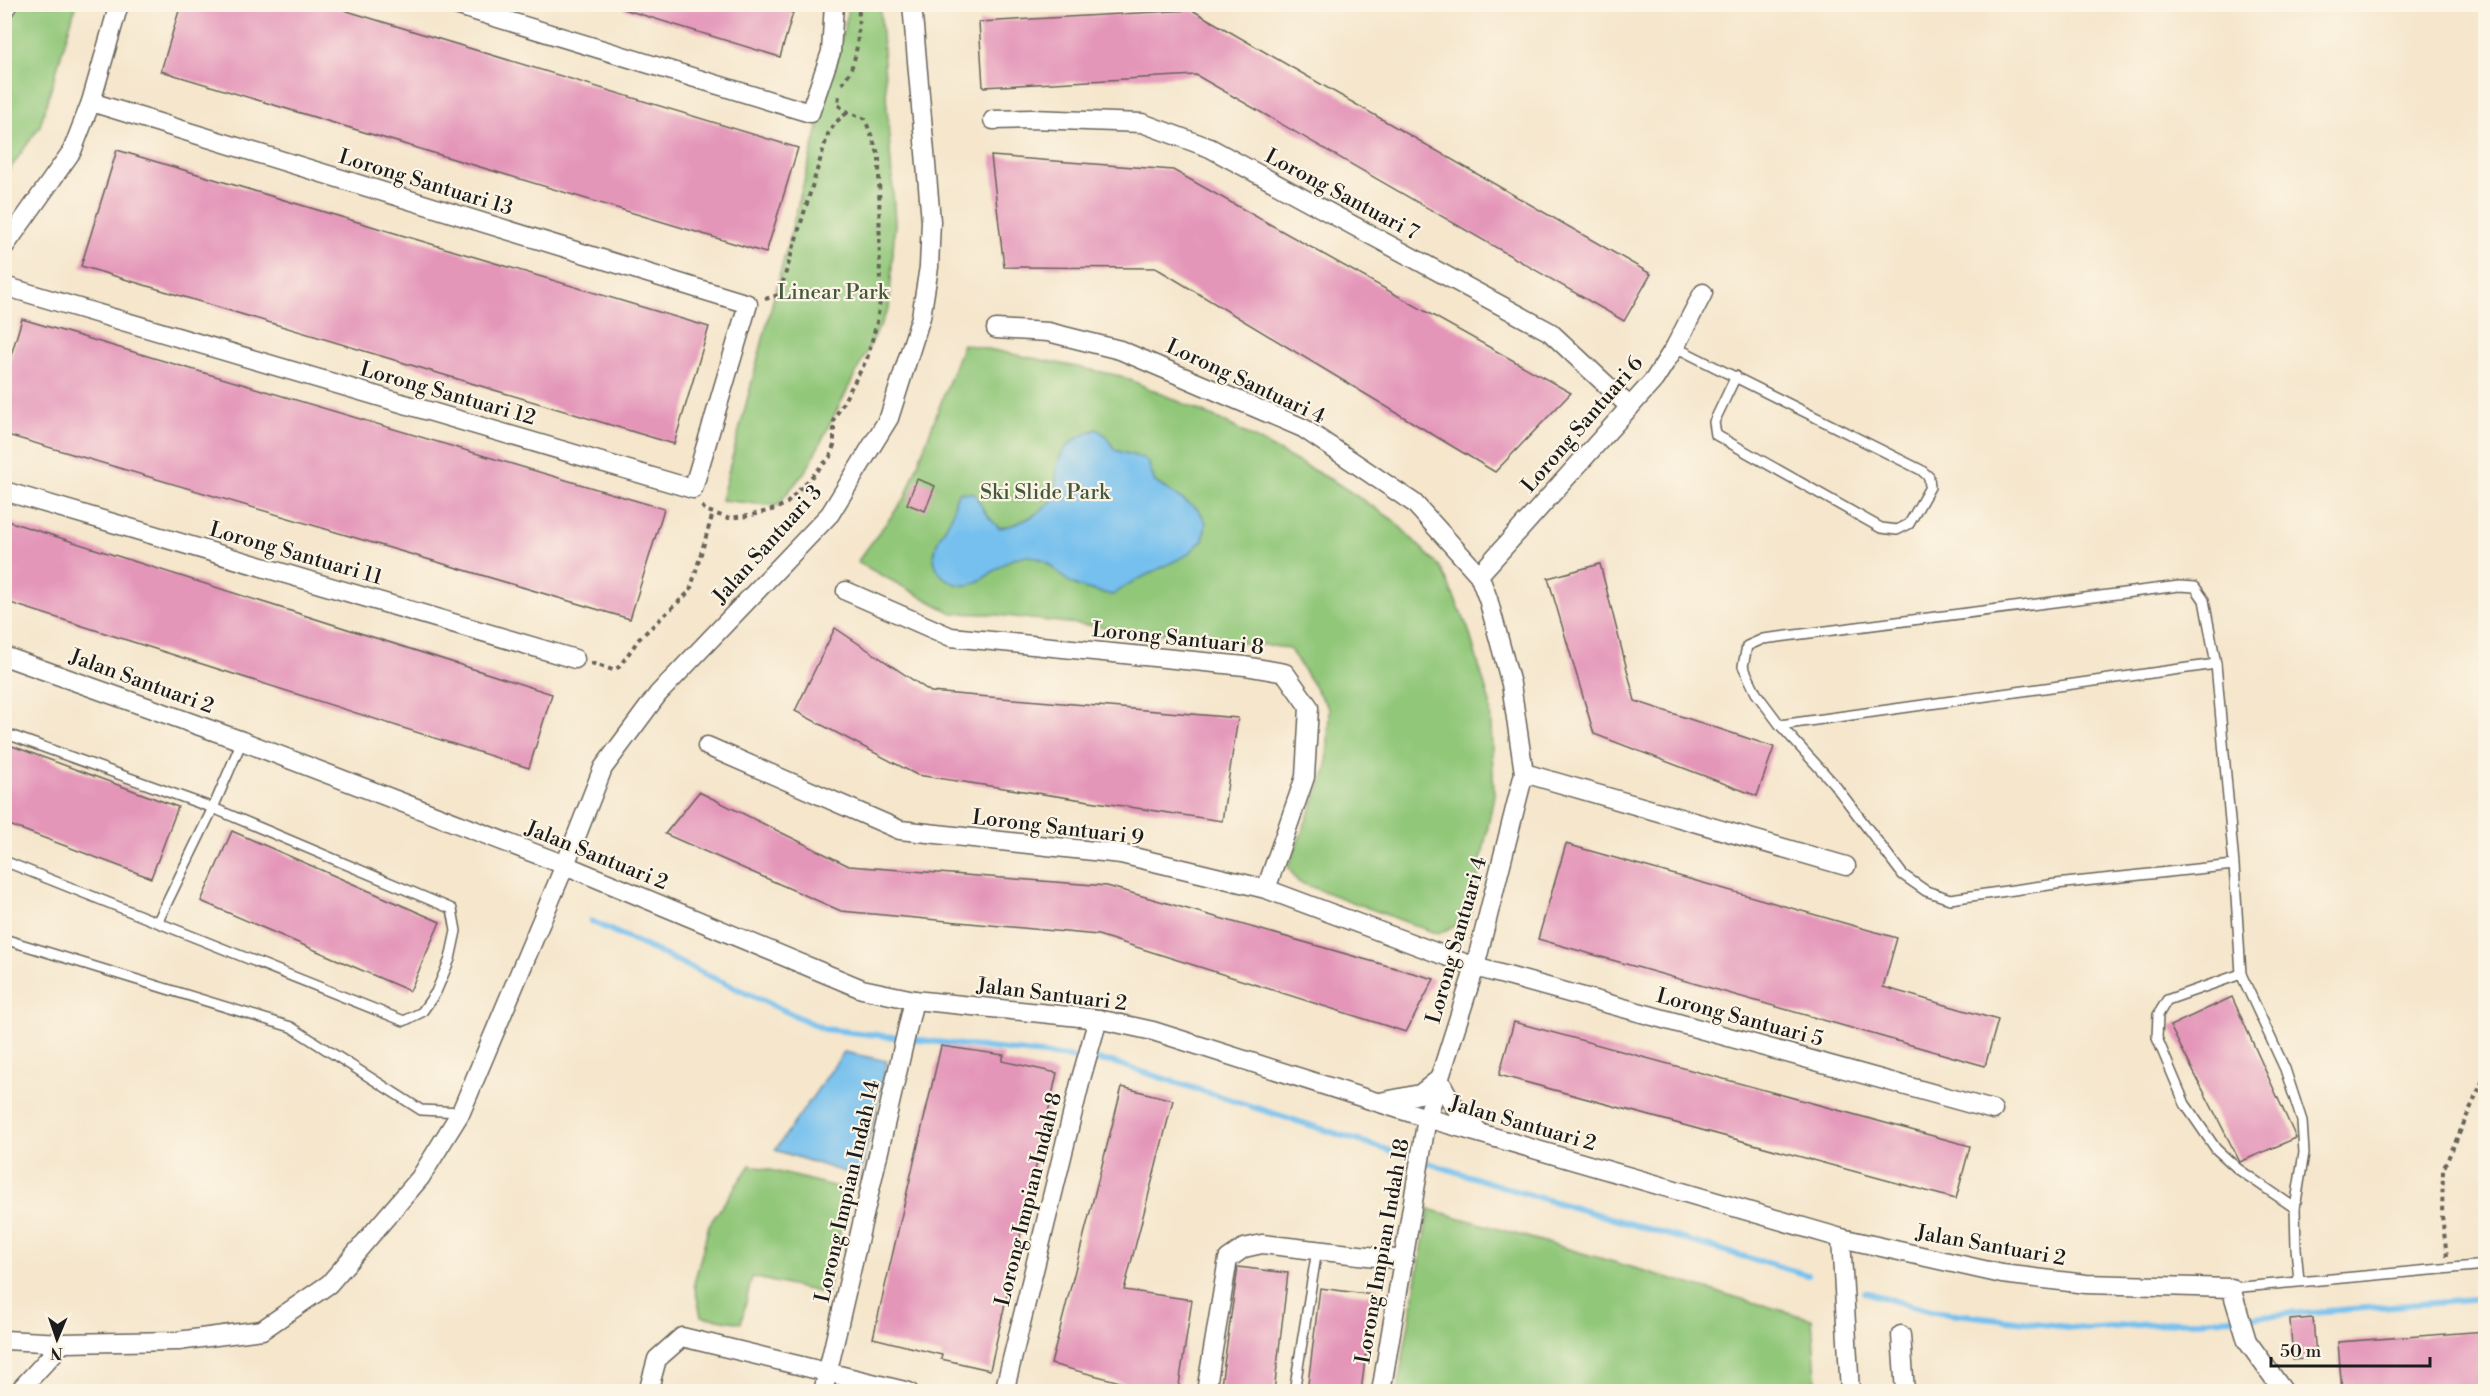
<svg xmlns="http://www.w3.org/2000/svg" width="2490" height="1396" viewBox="0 0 2490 1396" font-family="'Libre Bodoni',serif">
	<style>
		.green { fill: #91c779; stroke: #56724a; stroke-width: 1.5 }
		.water { fill: #74c0ee; stroke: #486e85; stroke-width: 1.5 }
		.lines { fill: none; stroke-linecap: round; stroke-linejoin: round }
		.stream { stroke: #74c0ee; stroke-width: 6 }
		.building { fill: #e496b9 }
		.lane-casing { stroke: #68635a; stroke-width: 12 }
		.street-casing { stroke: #68635a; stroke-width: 21 }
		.path { stroke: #68635a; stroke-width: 4; stroke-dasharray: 4.5 4.5; stroke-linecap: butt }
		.lane { stroke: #fff; stroke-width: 9 }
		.street { stroke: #fff; stroke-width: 18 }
		.labels { text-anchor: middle; stroke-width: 4.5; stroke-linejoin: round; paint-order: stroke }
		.street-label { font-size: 21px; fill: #1c1c1c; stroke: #fcf5e5 }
		.park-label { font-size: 21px; fill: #45583d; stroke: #fcf5e5 }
	</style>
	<rect width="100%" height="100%" fill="#fcf5e5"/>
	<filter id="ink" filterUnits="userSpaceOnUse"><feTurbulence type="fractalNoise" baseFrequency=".0167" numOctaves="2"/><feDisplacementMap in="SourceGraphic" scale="12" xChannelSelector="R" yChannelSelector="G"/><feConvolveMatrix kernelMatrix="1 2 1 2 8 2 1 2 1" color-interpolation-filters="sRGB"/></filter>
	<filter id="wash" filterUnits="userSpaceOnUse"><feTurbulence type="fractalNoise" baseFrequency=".008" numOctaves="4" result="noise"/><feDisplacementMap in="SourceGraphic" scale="24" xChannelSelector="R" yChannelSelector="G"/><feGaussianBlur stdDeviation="1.35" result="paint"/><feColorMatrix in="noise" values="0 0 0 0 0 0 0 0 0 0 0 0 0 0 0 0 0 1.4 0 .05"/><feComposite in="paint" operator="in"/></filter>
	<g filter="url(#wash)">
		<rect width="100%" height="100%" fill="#f5e6cc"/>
		<g class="green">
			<polygon points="15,5 76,5 40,126 5,176 5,23"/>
			<polygon points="845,5 880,5 895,222 889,308 807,469 777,506 721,500 848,13"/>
			<polygon points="963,344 1121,376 1225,422 1335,482 1392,519 1441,568 1468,628 1490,703 1494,795 1470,919 1438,934 1298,882 1288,867 1327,768 1329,709 1289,648 988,614 952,613 857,562 905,498"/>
			<polygon points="750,1165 849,1190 827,1294 752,1277 741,1323 701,1316 694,1284 709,1225"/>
			<polygon points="1429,1209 1812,1319 1817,1391 1397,1391"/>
		</g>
		<g class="water">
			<path d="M1097,429L1105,435L1115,450L1142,458L1148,462L1155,482L1199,510L1206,523L1203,540L1187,555L1129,584L1113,595C1101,592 1085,590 1073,584C1057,576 1048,556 1027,556C997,555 978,603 945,578C939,574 935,566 934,559C934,541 944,532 951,517C956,509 952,502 959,492L974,493L986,514L999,528C1022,524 1041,514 1056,496C1057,489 1056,483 1056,477C1056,449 1073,438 1097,429Z"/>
			<polygon points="844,1052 887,1061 860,1177 775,1150"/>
		</g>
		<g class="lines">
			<g class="stream">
				<polyline points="591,921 824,1029 1112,1062 1513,1190 1808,1275"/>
				<polyline points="1865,1292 1930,1311 2085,1329 2486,1299"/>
			</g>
		</g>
		<g id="blocks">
			<g class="building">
				<polygon points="181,4 324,4 798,148 766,253 161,71"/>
				<polygon points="624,4 765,4 793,13 780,57 623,9"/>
				<polygon points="1192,10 1651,274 1624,321 1196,75 983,87 979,22"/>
				<polygon points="117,150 709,327 674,444 81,266"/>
				<polygon points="991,156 1173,170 1571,393 1495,472 1156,268 1004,267"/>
				<polygon points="22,319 664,509 630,619 4,434 4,378"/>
				<polygon points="917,479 935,486 925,511 907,504"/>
				<polygon points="4,520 552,694 529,768 4,601"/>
				<polygon points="1600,564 1635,701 1774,747 1757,796 1594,734 1548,578"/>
				<polygon points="835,628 931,692 1238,718 1222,821 917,775 795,711"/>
				<polygon points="4,743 178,807 151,878 4,823"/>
				<polygon points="699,792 849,866 1107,886 1434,979 1406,1032 1098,935 841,911 665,834"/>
				<polygon points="232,831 440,922 410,991 201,901"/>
				<polygon points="1566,844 1897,938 1883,987 1998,1020 1985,1066 1538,939"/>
				<polygon points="2232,997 2296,1138 2240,1162 2170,1026"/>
				<polygon points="1514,1022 1970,1146 1956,1199 1499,1075"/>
				<polygon points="941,1046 1004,1055 1002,1061 1057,1073 990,1370 941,1359 942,1355 873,1338"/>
				<polygon points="1122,1087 1173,1100 1124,1290 1192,1300 1178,1392 1127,1392 1128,1384 1051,1364"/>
				<polygon points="1238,1267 1288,1273 1274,1392 1220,1392"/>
				<polygon points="1320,1288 1373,1295 1361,1392 1307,1392"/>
				<polygon points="2313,1318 2316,1358 2293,1360 2290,1320"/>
				<polygon points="2486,1331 2486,1392 2342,1392 2338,1342"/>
			</g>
		</g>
	</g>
	<g filter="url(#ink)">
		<use href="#blocks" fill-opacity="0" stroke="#68635a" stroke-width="1.5"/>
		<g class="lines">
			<g class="lane-casing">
				<g id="lane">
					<polyline points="1675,347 1921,470 1929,477 1930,487 1909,524 1897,530 1881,528 1716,435 1714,422 1736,376"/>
					<polyline points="1780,725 2216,664"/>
					<polyline points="4,733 213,808 452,909 456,931 450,959 436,992 422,1012 404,1021 4,861"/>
					<polyline points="2234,865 2056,884 1950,899 1926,891 1903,875 1834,784 1780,725 1756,693 1743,666 1747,646 1763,639 2179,586 2195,587 2204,600 2216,664 2234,865 2241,974 2285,1069 2302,1121 2304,1153 2295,1208 2296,1248 2299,1281"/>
					<polyline points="158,921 213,808 242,741"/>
					<polyline points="4,939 291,1027 421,1110 461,1112"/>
					<polyline points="2241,974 2167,1000 2158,1015 2157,1038 2185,1104 2216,1149 2238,1169 2295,1208"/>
					<polyline points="2231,1288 2486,1265"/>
					<polyline points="1294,1392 1317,1250"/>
				</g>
			</g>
			<g class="street-casing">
				<g id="street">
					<polyline points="452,4 810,113 831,52 834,4"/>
					<polyline points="4,10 8,4"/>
					<polyline points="993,120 1032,119 1142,123 1210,148 1550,332 1630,407"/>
					<polyline points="4,247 72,151 91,102 119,4"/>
					<polyline points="4,286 693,489 748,304 91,102"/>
					<polyline points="996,329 1048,332 1120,350 1303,428 1414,503 1479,575 1488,599 1511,684 1524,773 1475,967 1427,1118 1381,1392"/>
					<polyline points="4,491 575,659"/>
					<polyline points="1479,575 1654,380 1675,347 1703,293"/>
					<polyline points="846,591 951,637 1245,666 1285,673 1309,707 1305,777 1266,889"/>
					<polyline points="4,656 242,741 565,865 862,989 914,1000 1098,1019 1153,1031 1427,1118 1841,1238 2002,1274 2086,1284 2231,1288 2247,1341 2284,1392"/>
					<polyline points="707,746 900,830 1121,854 1266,889 1475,967 1993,1110"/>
					<polyline points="1524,773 1846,866"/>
					<polyline points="1380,1102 1420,1094 1439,1079 1452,1103 1480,1133"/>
					<polyline points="1841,1238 1850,1392"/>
					<polyline points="1901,1335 1905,1392"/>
					<polyline points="4,1340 63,1343 178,1341 262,1330 329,1284 420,1178 461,1112 565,865 603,768 658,694 830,514 889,418 921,317 929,267 931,221 912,4"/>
					<polyline points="18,1392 63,1343"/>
					<polyline points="648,1392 657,1359 682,1337 909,1392"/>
					<polyline points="823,1392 914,1000"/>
					<polyline points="1004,1392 1082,1075 1098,1019"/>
					<polyline points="1206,1392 1228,1259 1244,1248 1262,1244 1403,1260"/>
				</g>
			</g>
			<g class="path">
				<path d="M842,84C860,61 858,33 859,4"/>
				<polyline points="765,299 779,295 828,134 836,122 848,112"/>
				<polyline points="702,506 705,510 727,518 748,516 775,509 787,503 830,457 834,445 834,419 867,359 877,322 880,301 879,156 865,119 848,112 838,105 839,94"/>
				<polyline points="591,663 613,670 619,667 639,639 690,591 713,513"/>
				<polyline points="2447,1256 2442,1216 2443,1170 2486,1073"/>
			</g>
			<use href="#lane" class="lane"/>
			<use href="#street" class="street"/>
		</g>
	</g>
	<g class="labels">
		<g class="street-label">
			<text transform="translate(426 182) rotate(17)" y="7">Lorong Santuari 13</text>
			<text transform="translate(1342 194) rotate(28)" y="7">Lorong Santuari 7</text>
			<text transform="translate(1246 381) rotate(25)" y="7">Lorong Santuari 4</text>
			<text transform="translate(448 393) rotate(16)" y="7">Lorong Santuari 12</text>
			<text transform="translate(1582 424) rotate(-49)" y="7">Lorong Santuari 6</text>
			<text transform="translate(767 544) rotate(-48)" y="7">Jalan Santuari 3</text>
			<text transform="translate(296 553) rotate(16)" y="7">Lorong Santuari 11</text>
			<text transform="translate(1178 638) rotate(6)" y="7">Lorong Santuari 8</text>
			<text transform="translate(142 681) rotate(20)" y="7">Jalan Santuari 2</text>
			<text transform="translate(1058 827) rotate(7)" y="7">Lorong Santuari 9</text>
			<text transform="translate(597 855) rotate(22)" y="7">Jalan Santuari 2</text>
			<text transform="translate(1456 940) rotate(-74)" y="7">Lorong Santuari 4</text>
			<text transform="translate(1052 994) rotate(7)" y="7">Jalan Santuari 2</text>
			<text transform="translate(1740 1017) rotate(15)" y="7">Lorong Santuari 5</text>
			<text transform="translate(1523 1123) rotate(16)" y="7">Jalan Santuari 2</text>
			<text transform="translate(847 1191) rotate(-77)" y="7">Lorong Impian Indah 14</text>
			<text transform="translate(1028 1199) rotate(-76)" y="7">Lorong Impian Indah 8</text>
			<text transform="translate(1991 1245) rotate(10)" y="7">Jalan Santuari 2</text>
			<text transform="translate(1382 1251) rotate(-80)" y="7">Lorong Impian Indah 18</text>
		</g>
		<g class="park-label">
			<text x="833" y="299">Linear Park</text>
			<text x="1045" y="499">Ski Slide Park</text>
		</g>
	</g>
	<rect width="2490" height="1396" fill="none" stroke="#fcf5e5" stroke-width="24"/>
	<g transform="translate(57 1339) rotate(182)" stroke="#fcf5e5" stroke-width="4.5" paint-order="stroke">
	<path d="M0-4.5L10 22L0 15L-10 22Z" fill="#1c1c1c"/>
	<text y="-9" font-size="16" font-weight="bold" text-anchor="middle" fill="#1c1c1c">N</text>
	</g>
	<path d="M2271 1357v9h159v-9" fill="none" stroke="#1c1c1c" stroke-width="3"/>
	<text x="2280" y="1357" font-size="18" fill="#1c1c1c" stroke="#fcf5e5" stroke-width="4.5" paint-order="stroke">50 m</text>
</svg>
